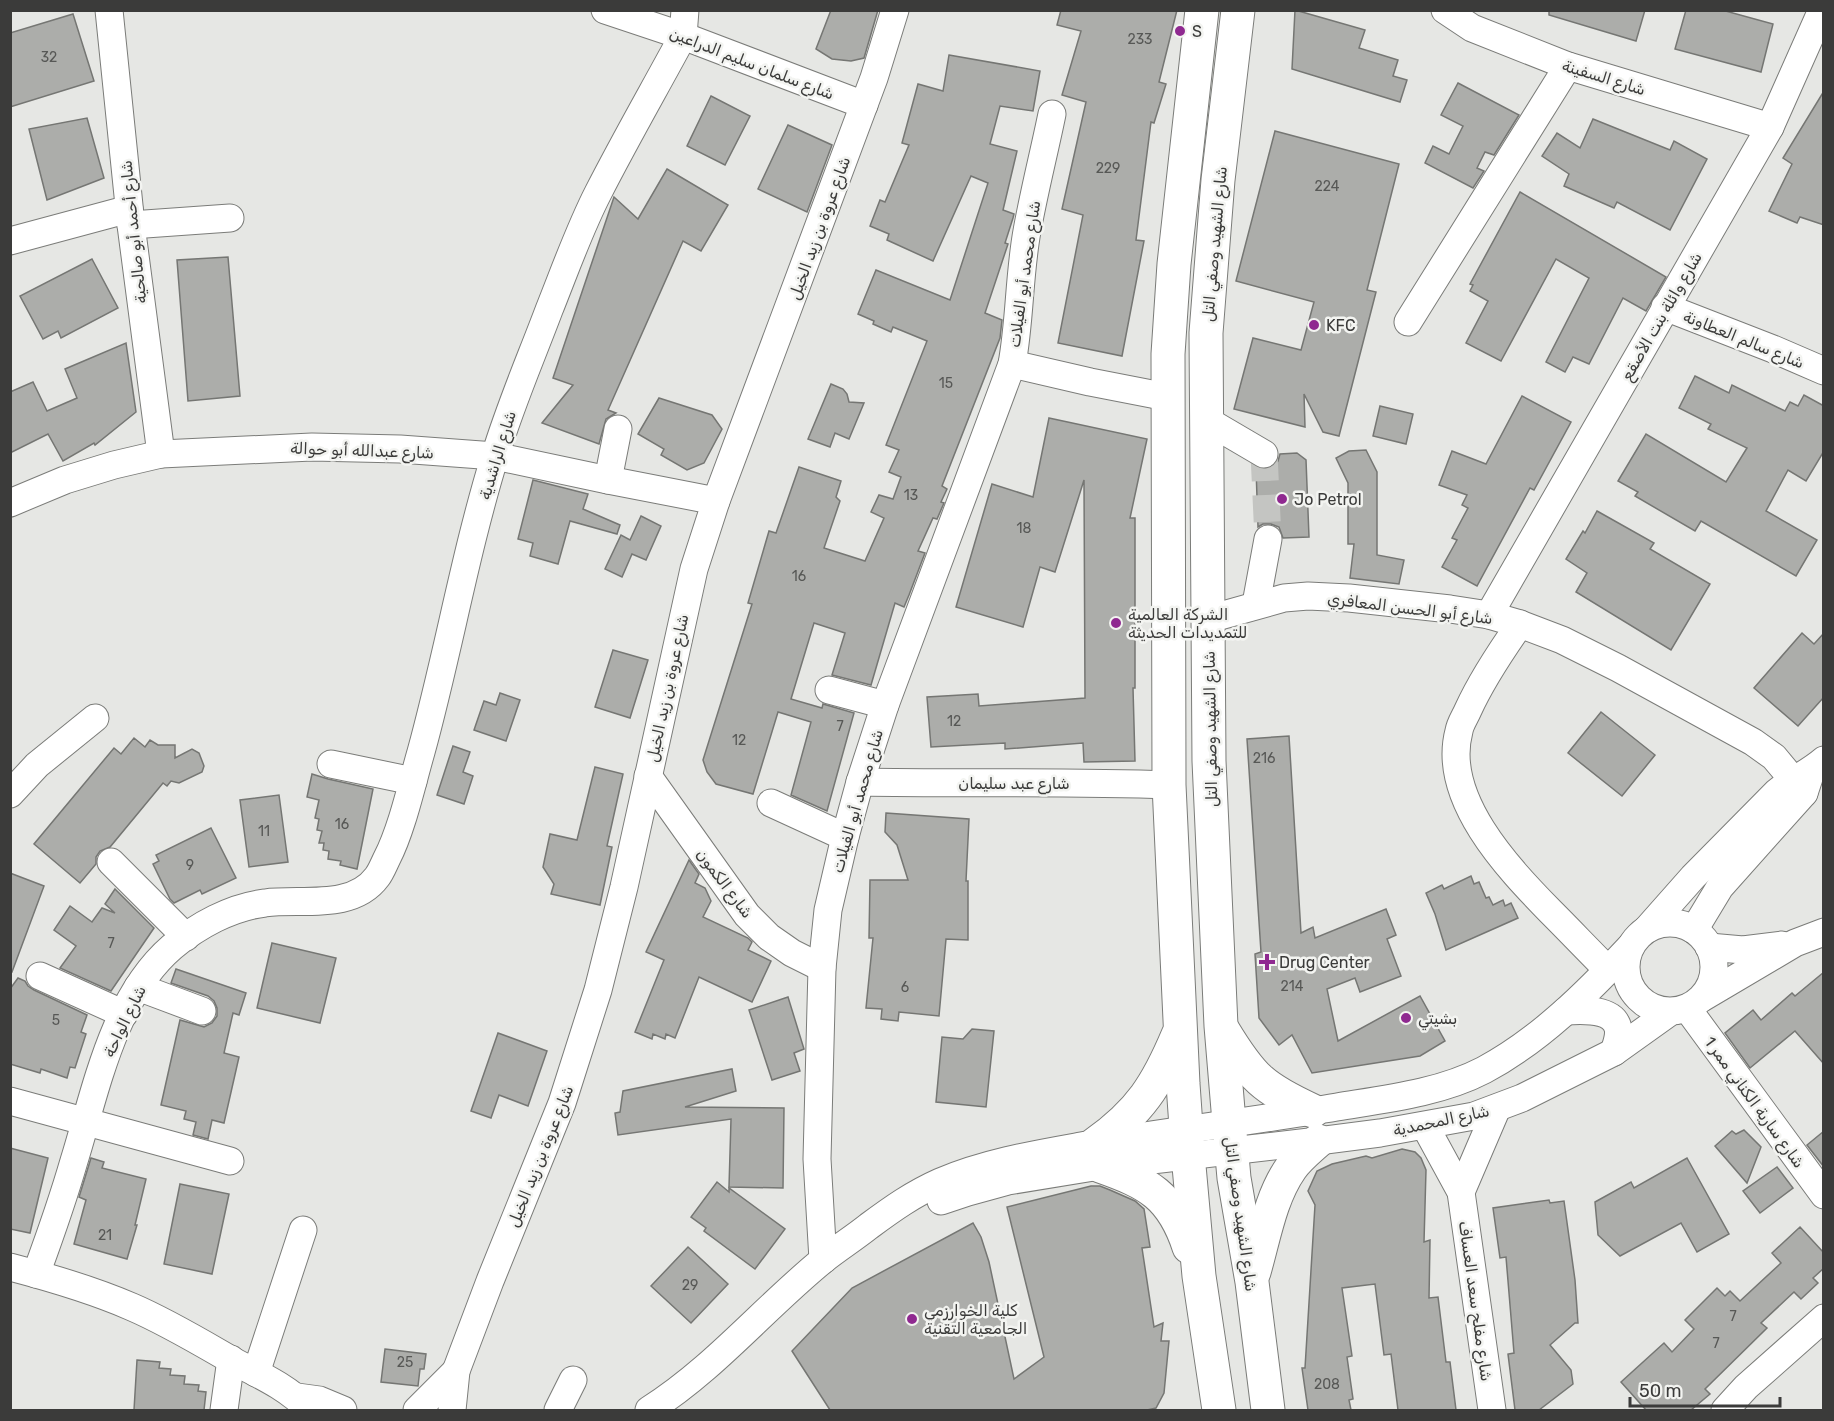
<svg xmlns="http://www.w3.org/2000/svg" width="1834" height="1421" viewBox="0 0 1834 1421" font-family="Rubik,'Noto Naskh Arabic',sans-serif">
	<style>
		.building { fill: #acadaa; stroke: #757673; stroke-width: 1.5 }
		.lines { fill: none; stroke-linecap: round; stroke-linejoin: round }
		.minor-tunnel { stroke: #c4c5c2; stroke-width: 27; stroke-dasharray: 27 14; stroke-linecap: butt }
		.minor-casing { stroke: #7b7c79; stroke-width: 29 }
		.major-casing { stroke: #7b7c79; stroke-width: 35 }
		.minor { stroke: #fff; stroke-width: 27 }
		.major { stroke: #fff; stroke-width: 33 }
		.poi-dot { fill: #8f2990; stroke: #f3f4f1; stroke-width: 2 }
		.labels { text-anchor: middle; stroke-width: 5; stroke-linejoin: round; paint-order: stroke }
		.number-label { font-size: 14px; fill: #575856 }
		.poi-label { font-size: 16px; fill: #3b3b3a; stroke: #f3f4f1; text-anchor: start }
		.street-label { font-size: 16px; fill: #3b3b3a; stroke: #f3f4f1 }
	</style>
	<rect width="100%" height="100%" fill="#e6e7e4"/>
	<g class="building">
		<polygon points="831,10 878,10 864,58 851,61 832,59 816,49"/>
		<polygon points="1061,10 1177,10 1159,82 1166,84 1154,123 1151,122 1136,240 1144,241 1122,356 1058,343 1083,215 1062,209 1086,102 1062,95 1081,31 1057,25"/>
		<polygon points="1295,10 1365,30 1359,48 1398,60 1393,76 1407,80 1400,102 1292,69"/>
		<polygon points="1549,10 1645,10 1636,41 1549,15"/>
		<polygon points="1686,10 1722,10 1773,24 1761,72 1675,49"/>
		<polygon points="73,14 94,81 10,107 10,33"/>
		<polygon points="949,55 1040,71 1033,111 1000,106 990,144 1017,151 1003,210 1014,214 1013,218 1005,243 1008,244 985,313 1002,320 1000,338 942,486 947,489 941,502 944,503 937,519 933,518 918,551 925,553 909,595 904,607 895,603 871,685 832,675 845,633 814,623 791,699 822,708 823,704 854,713 827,811 791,795 811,722 778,712 753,794 716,784 707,772 703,760 752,604 748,603 769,531 776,533 799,467 841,481 836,497 840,501 824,548 865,561 884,518 871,512 879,495 893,499 901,477 889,472 899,450 886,445 927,341 893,327 891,332 873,324 874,321 858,314 876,270 950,300 988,183 971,176 933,261 887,240 889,234 870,226 880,200 885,202 909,145 902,143 918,84 943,91"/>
		<polygon points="1458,83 1519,115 1494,155 1485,152 1477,168 1484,171 1473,188 1425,163 1433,146 1449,154 1463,126 1441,115"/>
		<polygon points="1824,91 1824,225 1800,217 1797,223 1769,211 1792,164 1783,158"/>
		<polygon points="711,96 750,116 725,165 687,146"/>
		<polygon points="87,118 104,178 47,200 29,129"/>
		<polygon points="1593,119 1670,150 1674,141 1707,159 1670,230 1617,202 1614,208 1564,186 1569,174 1542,156 1557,133 1580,148"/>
		<polygon points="788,125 832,145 807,212 758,189"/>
		<polygon points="1275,131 1399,164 1367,290 1376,292 1339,436 1323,432 1304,394 1305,427 1234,409 1253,338 1301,350 1314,302 1236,281"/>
		<polygon points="667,169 728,205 701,251 683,241 608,410 616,413 606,419 599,444 542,423 573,385 553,378 614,197 638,219"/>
		<polygon points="1520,192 1666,277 1646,311 1623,298 1589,364 1573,357 1565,372 1546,362 1589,278 1556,259 1501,361 1466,343 1488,301 1470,291 1473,285 1470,284"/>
		<polygon points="228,257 240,396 188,401 177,260"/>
		<polygon points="92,259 118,308 61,338 58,331 43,339 20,296"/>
		<polygon points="126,343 136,412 95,445 94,443 63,461 48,434 10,453 10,392 33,382 47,411 77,398 65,369"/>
		<polygon points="1695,376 1729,393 1732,385 1785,411 1790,402 1798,406 1804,395 1824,406 1824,451 1806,481 1788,470 1766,511 1817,540 1796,576 1701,521 1695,531 1635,496 1638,492 1618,481 1646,434 1726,482 1747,448 1708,429 1711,424 1679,408"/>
		<polygon points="831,384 843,389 847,394 849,402 864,403 849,439 835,433 830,447 808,439"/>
		<polygon points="1522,396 1571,422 1534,490 1530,488 1477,586 1442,567 1457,540 1452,538 1468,508 1462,505 1467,495 1439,485 1452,451 1486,464"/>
		<polygon points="659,398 712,415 722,429 704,463 687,470 661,455 664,449 638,434"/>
		<polygon points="1380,406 1413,414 1406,444 1373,436"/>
		<polygon points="1049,418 1147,439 1130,518 1135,518 1135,688 1133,688 1135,761 1084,762 1083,743 1005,749 1005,743 931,747 927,697 978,694 979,706 1085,698 1084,480 1055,572 1040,567 1023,627 956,607 992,484 1033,497"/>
		<polygon points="1366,450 1377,472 1377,555 1404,560 1399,584 1350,578 1354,544 1348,544 1348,483 1336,458 1349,451"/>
		<polygon points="1297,453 1306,460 1309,537 1283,538 1279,527 1271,524 1263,524 1258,527 1256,468 1263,470 1271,468 1278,461 1280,454"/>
		<polygon points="533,480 588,494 583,509 620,525 617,534 570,521 558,564 530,556 533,543 518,539"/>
		<polygon points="1597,511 1654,543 1650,549 1710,584 1671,650 1576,592 1587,573 1566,559 1583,531 1585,533"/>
		<polygon points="641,516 661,526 646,560 632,554 622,577 605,569 621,535 630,540"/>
		<polygon points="1802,633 1814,644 1824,633 1824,697 1798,726 1754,688"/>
		<polygon points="613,650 648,660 630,718 595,707"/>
		<polygon points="500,693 520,700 506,741 474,730 484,701 496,705"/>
		<polygon points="1601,712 1655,755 1622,796 1568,753"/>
		<polygon points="1289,736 1301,933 1313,927 1315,938 1386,909 1396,935 1387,939 1401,976 1360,992 1355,978 1327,989 1338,1041 1420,996 1445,1041 1420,1056 1312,1073 1292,1035 1279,1045 1259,1018 1255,954 1261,952 1247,739"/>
		<polygon points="134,738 145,747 150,740 158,745 175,745 175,758 192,749 199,753 204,766 202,772 179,783 171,781 167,786 163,783 110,847 100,851 96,857 96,864 80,883 34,844 114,748 121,754"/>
		<polygon points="453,746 470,752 463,772 473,776 464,804 437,795"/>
		<polygon points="595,767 623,774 607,846 612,847 600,905 551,894 554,884 543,867 550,834 577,840"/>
		<polygon points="312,774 328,779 373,789 357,869 340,865 341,861 328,859 329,851 323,850 324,843 319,843 322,831 317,830 319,819 315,818 319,800 307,797"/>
		<polygon points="279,795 288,862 249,867 240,800"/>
		<polygon points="886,813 969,819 966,881 968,881 968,940 946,939 939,1016 899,1012 898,1021 881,1019 882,1009 866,1008 873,938 869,938 870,880 908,880 897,845 885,832"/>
		<polygon points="211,828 236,878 202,894 200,890 174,903 170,899 153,864 159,861 156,855"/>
		<polygon points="689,860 699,874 695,883 705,888 711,901 703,917 748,938 752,942 748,950 771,961 752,1002 699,977 675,1038 666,1034 665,1039 653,1034 652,1039 635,1032 664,960 646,952"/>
		<polygon points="10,873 44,886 12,972 10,971"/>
		<polygon points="1471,876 1474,884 1479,882 1486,898 1489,897 1493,905 1503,900 1505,906 1511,903 1518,918 1446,950 1435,914 1426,893 1442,885 1444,889"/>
		<polygon points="115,889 154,928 111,991 60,968 76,946 54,930 70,906 92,922 102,908 115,913 105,904"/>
		<polygon points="272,943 336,958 320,1023 257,1008"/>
		<polygon points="176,969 246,993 239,1015 233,1013 224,1053 239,1057 224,1123 212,1120 208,1139 193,1135 196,1122 184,1119 186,1111 161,1105 180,1020 204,1027 212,1023 217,1016 217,1008 214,1001 208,996 171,983"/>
		<polygon points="1824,972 1824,1064 1795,1031 1750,1068 1725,1033 1753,1010 1761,1020 1792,993 1795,996"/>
		<polygon points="18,978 25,981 28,986 34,990 87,1015 81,1032 86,1034 75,1068 70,1067 67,1078 41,1069 40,1073 10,1064 10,989"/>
		<polygon points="788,997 804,1049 794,1053 800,1071 772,1080 749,1010"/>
		<polygon points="972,1029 994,1031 986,1107 936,1102 942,1037 963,1039"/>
		<polygon points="498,1033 547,1051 528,1106 499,1095 491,1118 471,1111"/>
		<polygon points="732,1069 736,1091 685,1107 784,1108 783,1188 729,1187 731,1119 618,1135 615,1113 620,1112 623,1091"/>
		<polygon points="1744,1130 1761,1147 1747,1183 1715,1146 1732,1131 1736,1134"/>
		<polygon points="1824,1131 1824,1167 1807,1145"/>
		<polygon points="10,1148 48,1158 30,1233 10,1229"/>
		<polygon points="1402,1149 1415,1152 1421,1158 1426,1170 1424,1242 1430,1240 1429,1298 1438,1297 1446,1362 1450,1362 1456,1410 1398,1410 1391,1354 1384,1355 1375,1284 1342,1288 1352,1356 1347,1357 1353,1399 1349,1400 1351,1410 1308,1410 1302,1368 1305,1368 1315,1205 1308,1191 1317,1171 1332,1164 1366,1156 1372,1158"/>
		<polygon points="91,1158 104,1162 102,1168 146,1179 135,1225 137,1225 127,1259 74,1244 86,1200 79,1197"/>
		<polygon points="1687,1158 1729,1234 1697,1252 1681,1223 1620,1256 1598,1235 1595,1202 1631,1182 1634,1188"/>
		<polygon points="1777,1167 1793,1188 1760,1213 1743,1191"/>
		<polygon points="717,1182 729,1192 729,1188 785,1229 755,1269 704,1231 706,1228 691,1217"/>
		<polygon points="180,1184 229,1194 212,1274 164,1264"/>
		<polygon points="1091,1186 1100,1186 1110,1190 1135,1201 1144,1209 1150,1247 1142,1248 1154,1327 1163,1323 1161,1341 1169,1341 1164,1393 1156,1408 1147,1410 830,1410 792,1351 852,1288 973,1223 981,1237 989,1262 1014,1379 1044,1357 1007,1207"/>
		<polygon points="1549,1200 1550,1203 1564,1201 1575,1280 1578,1323 1575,1323 1550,1345 1571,1370 1573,1384 1539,1410 1515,1410 1508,1354 1514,1353 1506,1257 1500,1258 1493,1208"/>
		<polygon points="1800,1227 1824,1253 1824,1268 1813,1278 1818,1283 1801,1299 1794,1292 1761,1323 1767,1328 1705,1389 1710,1394 1691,1410 1646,1410 1621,1382 1664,1343 1672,1352 1694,1329 1685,1320 1717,1288 1725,1296 1730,1291 1740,1301 1781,1263 1772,1253"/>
		<polygon points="688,1247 728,1284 691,1323 651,1286"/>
		<polygon points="385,1349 426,1354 424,1369 420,1369 418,1386 381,1382"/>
		<polygon points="137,1360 160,1362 159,1368 171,1369 170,1375 185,1376 184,1384 199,1385 198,1391 206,1392 204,1410 134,1410"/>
	</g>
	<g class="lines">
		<polyline class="minor-tunnel" points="1264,454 1268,539"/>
		<g class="minor-casing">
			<g id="minor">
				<polyline points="109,10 131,225 161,454"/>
				<polyline points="605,10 683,36 864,105"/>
				<polyline points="1445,10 1472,28 1568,66 1770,127"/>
				<polyline points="131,225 230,218"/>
				<polyline points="10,241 129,209"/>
				<polyline points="1665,307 1773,349 1824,371"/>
				<polyline points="1408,322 1568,66"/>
				<polyline points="1012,364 1090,382 1167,397"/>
				<polyline points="1206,420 1264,454"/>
				<polyline points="608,480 618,429"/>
				<polyline points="10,503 65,480 114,465 161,454 312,447 400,449 495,456 608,480 716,501"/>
				<polyline points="1256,604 1268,539"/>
				<polyline points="1489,615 1770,127 1822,10"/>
				<polyline points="1209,619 1284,598 1308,596 1349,598 1450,609 1489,615 1520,624 1562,640 1618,668 1753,742 1774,757 1804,793"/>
				<path d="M1520,624C1501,651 1482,679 1468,710C1465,717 1460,724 1459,731C1441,798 1508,868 1550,911C1570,931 1589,951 1608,970"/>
				<polyline points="829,690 885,705"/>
				<polyline points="331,764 413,781"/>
				<polyline points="648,776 747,915 769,937 792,953 822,968"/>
				<path d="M860,782C963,784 1066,781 1169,785"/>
				<polyline points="10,794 37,765 95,718"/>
				<polyline points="771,803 845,837"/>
				<polyline points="111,862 186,937"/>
				<circle cx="1670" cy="967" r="44"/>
				<path d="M1647,929L1693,877L1777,792C1792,780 1809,773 1824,760"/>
				<polyline points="1694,930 1720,887 1804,793 1809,778"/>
				<polyline points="1709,947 1743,950 1782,945"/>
				<polyline points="40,976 124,1014"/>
				<polyline points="138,987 202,1011"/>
				<polyline points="1702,998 1795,943 1824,932"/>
				<polyline points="1687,1008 1824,1195"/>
				<path d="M1566,1011C1582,1010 1613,1008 1618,1028C1620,1036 1616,1045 1614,1052"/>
				<polyline points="10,1101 230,1161"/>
				<polyline points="1425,1126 1461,1192 1492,1410"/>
				<polyline points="1461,1192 1497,1108"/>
				<polyline points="941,1201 968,1192 1008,1181 1100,1166 1318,1141 1380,1133 1474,1116 1522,1098 1614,1052 1670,1012"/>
				<path d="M823,1260L817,1159L822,968L828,910L845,837L860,782L885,705L1012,364C1020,320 1019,275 1027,231C1034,192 1044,153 1052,114"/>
				<path d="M10,1267C52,1278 93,1290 132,1307C167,1322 200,1342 233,1361C260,1375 289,1388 309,1410"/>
				<path d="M36,1274C50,1236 63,1199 74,1161C96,1090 113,998 172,947C197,926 231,907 265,903C300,898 352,911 377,877C381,872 384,864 387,858C402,829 412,783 421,752C448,654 465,553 495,456C510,406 531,358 549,310C565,270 579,230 598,193C625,140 655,88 683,36L685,10"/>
				<polyline points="256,1373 303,1230"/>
				<polyline points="297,1397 319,1400 343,1410"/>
				<polyline points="224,1410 231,1359"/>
				<polyline points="417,1410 456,1371"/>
				<polyline points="452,1410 456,1371 490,1281 562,1103 598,990 624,887 694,569 716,501 874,78 895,10"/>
				<polyline points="558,1410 573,1380"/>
				<path d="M649,1410C714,1369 764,1308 823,1260C838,1248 854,1238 869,1226C892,1209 913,1194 940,1182C987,1162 1037,1154 1087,1145C1170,1131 1254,1121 1337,1107C1386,1099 1440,1093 1484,1070C1540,1040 1587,993 1630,947"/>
				<polyline points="1725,1410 1746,1387 1824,1318"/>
			</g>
		</g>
		<g class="major-casing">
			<g id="major">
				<polyline points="1202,10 1174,264 1168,354 1169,785 1183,1084 1188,1155 1199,1276 1219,1410"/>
				<polyline points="1238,10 1218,180 1206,333 1209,761 1221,1026 1229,1122 1234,1178 1252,1282 1268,1410"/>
				<path d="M1223,1030C1252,1078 1263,1088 1313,1111"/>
				<path d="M1095,1144C1140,1112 1157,1085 1178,1035"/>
				<path d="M1100,1166C1148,1183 1172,1195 1189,1247"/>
				<path d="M1254,1272C1264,1238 1270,1198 1291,1168C1298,1158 1308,1150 1318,1141"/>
			</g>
		</g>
		<use href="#minor" class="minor"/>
		<use href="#major" class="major"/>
	</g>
	<g class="poi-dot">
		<circle cx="1180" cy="31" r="6"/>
		<circle cx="1314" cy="325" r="6"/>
		<circle cx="1282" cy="499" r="6"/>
		<circle cx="1116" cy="623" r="6"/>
		<path d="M1264 953h6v6h6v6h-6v6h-6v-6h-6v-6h6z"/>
		<circle cx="1406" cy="1018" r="6"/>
		<circle cx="912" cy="1319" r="6"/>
	</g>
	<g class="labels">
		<g class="number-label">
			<text x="1140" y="44">233</text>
			<text x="49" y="62">32</text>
			<text x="1108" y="173">229</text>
			<text x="1327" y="191">224</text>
			<text x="946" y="388">15</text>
			<text x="911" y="500">13</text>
			<text x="1024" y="533">18</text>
			<text x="799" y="581">16</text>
			<text x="954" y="726">12</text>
			<text x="840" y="731">7</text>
			<text x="739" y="745">12</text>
			<text x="1264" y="763">216</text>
			<text x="342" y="829">16</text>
			<text x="264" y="836">11</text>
			<text x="190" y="870">9</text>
			<text x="111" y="948">7</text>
			<text x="1292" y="991">214</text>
			<text x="905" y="992">6</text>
			<text x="56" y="1025">5</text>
			<text x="105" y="1240">21</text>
			<text x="690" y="1290">29</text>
			<text x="1733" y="1321">7</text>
			<text x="1716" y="1348">7</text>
			<text x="405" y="1367">25</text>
			<text x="1327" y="1389">208</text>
		</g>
		<g class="poi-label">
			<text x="1192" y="37">S</text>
			<text x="1326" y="331">KFC</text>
			<text x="1294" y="505">Jo Petrol</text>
			<text x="1128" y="620">الشركة العالمية<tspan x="1128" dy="18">للتمديدات الحديثة</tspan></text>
			<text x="1279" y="968">Drug Center</text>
			<text x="1418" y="1024">بشيتي</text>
			<text x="924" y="1316">كلية الخوارزمي<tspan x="924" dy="18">الجامعية التقنية</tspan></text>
		</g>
		<g class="street-label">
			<text transform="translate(752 63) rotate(21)" y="6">شارع سلمان سليم الدراعين</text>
			<text transform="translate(1604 77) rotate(17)" y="6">شارع السفينة</text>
			<text transform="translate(819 228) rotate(-70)" y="6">شارع عروة بن زيد الخيل</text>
			<text transform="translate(133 232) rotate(-96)" y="6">شارع أحمد أبو صالحية</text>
			<text transform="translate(1214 244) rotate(-85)" y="6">شارع الشهيد وصفي التل</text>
			<text transform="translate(1024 274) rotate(-82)" y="6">شارع محمد أبو الفيلات</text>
			<text transform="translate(1661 316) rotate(-60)" y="6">شارع وائلة بنت الأصقع</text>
			<text transform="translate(1744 339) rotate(22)" y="6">شارع سالم العطاونة</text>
			<text transform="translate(362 450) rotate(2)" y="6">شارع عبدالله أبو حوالة</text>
			<text transform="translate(497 455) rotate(-73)" y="6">شارع الراشدية</text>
			<text transform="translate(1410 608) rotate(7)" y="6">شارع أبو الحسن المعافري</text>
			<text transform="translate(667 688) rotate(-78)" y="6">شارع عروة بن زيد الخيل</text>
			<text transform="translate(1210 729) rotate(-91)" y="6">شارع الشهيد وصفي التل</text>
			<text x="1014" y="789">شارع عبد سليمان</text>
			<text transform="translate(857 801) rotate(-74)" y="6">شارع محمد أبو الفيلات</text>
			<text transform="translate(725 883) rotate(53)" y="6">شارع الكمون</text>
			<text transform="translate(124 1021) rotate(-64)" y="6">شارع الواحة</text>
			<text transform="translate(1755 1102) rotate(54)" y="6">شارع سارية الكناني ممر 1</text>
			<text transform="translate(1441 1120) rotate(-12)" y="6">شارع المحمدية</text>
			<text transform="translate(540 1156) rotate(-68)" y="6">شارع عروة بن زيد الخيل</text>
			<text transform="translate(1241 1214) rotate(82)" y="6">شارع الشهيد وصفي التل</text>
			<text transform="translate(1476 1301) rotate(82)" y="6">شارع مفلح سعد العساف</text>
		</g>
	</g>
	<rect width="1834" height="1421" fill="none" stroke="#3b3b3a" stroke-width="24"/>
	<path d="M1630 1397v9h150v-9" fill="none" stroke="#3b3b3a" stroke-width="3"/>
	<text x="1639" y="1397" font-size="18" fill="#3b3b3a" stroke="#f3f4f1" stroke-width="4.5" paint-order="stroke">50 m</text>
</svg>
